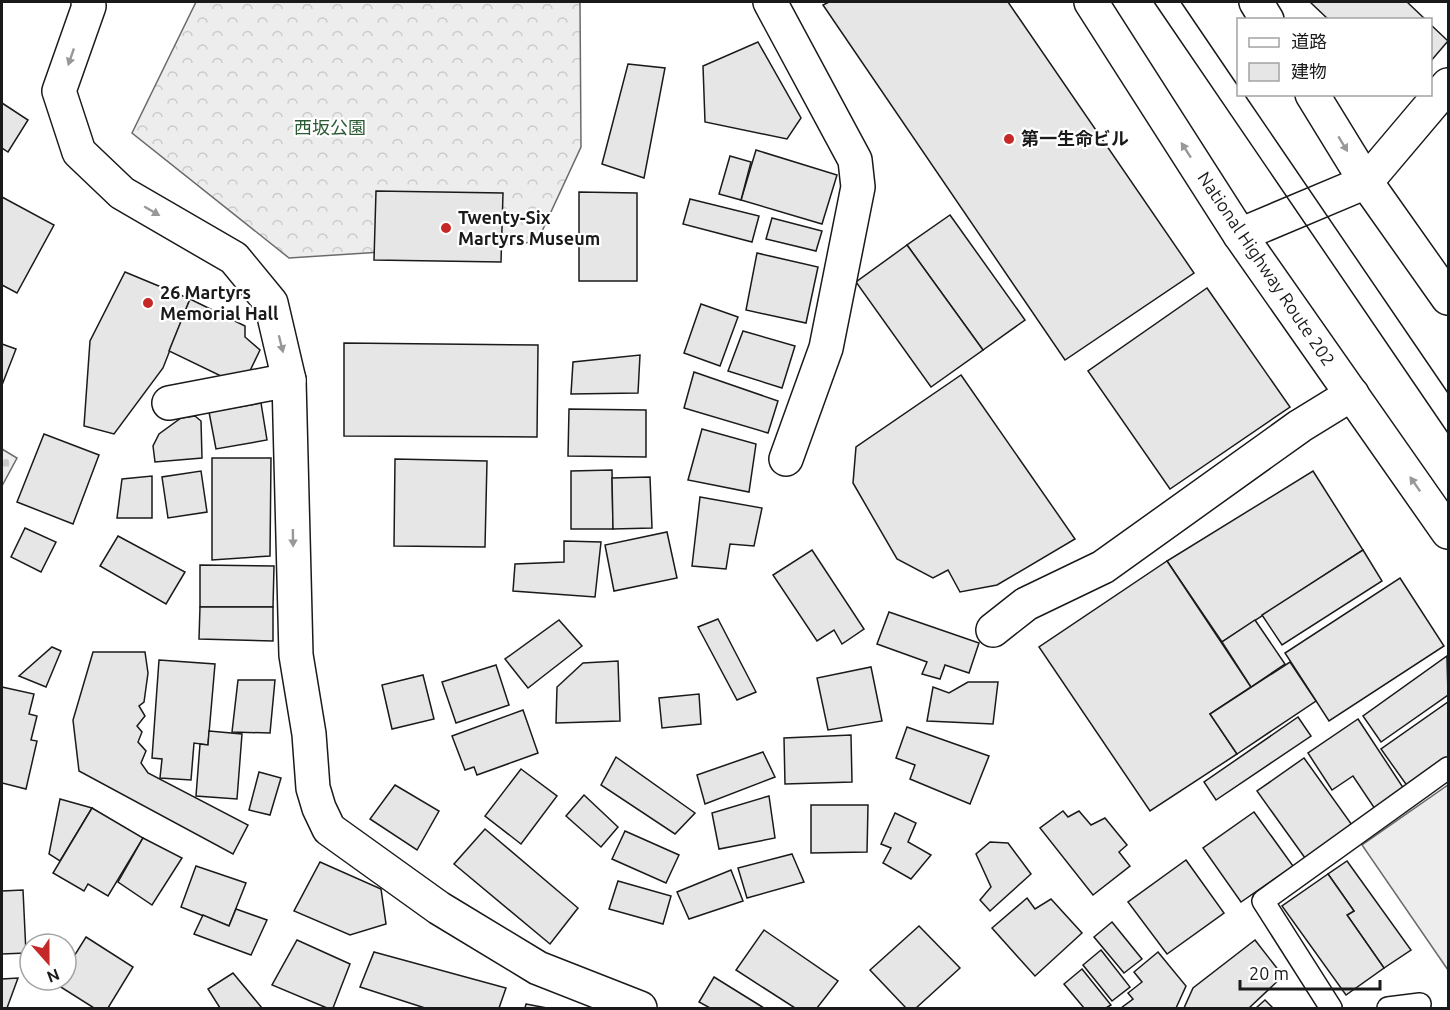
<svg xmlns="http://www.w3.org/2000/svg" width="1450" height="1010" viewBox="0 0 1450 1010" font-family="Ubuntu,'Noto Sans JP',sans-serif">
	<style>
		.forest { fill: url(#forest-crowns); stroke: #6a6a6a; stroke-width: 1.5 }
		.cemetery { fill: url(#cemetery-stones); stroke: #6a6a6a; stroke-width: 1.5 }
		.built { fill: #ededed; stroke: #6a6a6a; stroke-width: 1.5 }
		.building { fill: #e6e6e6; stroke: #1a1a1a; stroke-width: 1.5 }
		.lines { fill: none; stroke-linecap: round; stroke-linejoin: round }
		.lane-casing { stroke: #1a1a1a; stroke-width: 24 }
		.street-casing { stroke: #1a1a1a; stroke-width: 36 }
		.highway-casing { stroke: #1a1a1a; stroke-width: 36 }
		.lane { stroke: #fff; stroke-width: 21 }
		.street { stroke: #fff; stroke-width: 33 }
		.highway { stroke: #fff; stroke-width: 33 }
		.tram { stroke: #1a1a1a; stroke-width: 1.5 }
		.oneway { fill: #989898 }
		.poi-dot { fill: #c62828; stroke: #fff; stroke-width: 2 }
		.labels { text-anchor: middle; stroke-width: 4.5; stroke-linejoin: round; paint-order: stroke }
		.park-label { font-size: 18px; fill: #2b5a34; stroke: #fff }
		.poi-label { font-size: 18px; font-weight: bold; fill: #1a1a1a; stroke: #fff; text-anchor: start }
		.street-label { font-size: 18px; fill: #1a1a1a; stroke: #fff }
	</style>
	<defs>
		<pattern id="forest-crowns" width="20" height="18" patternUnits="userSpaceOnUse" patternTransform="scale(1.5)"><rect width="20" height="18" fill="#ededed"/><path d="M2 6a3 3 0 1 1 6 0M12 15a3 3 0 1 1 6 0" fill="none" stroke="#cbcbcb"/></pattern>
		<pattern id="cemetery-stones" width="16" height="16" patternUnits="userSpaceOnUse" patternTransform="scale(1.5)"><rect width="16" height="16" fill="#ededed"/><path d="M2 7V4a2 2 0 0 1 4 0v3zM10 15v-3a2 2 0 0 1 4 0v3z" fill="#cbcbcb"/></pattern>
	</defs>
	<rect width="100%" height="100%" fill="#fff"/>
	<polygon class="forest" points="196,2 580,2 581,147 537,242 289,258 132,133"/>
	<polygon class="cemetery" points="2,449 17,458 2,486"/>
	<polygon class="built" points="1448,785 1448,970 1362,845"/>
	<g class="building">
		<polygon points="829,2 1008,2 1194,273 1065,360 823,5"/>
		<polygon points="1310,2 1407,2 1426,20 1329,20"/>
		<polygon points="1430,24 1448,41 1430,62"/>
		<polygon points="758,42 801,118 787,139 705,122 703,66"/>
		<polygon points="628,64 665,68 644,178 602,164"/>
		<polygon points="2,103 28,120 8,152 2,148"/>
		<polygon points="756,150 837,175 822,224 741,200"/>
		<polygon points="730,156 751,162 741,200 719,194"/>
		<polygon points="376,191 503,193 501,262 374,260"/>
		<polygon points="579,192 637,193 637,281 579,281"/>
		<polygon points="2,197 54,225 17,293 2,285"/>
		<polygon points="690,199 759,216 752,242 683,224"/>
		<polygon points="950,215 1025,320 983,350 907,245"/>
		<polygon points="772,218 822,231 816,251 766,239"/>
		<polygon points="907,245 983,350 931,387 856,282"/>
		<polygon points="757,253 818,267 806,323 746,310"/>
		<polygon points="125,272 190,299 163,368 114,434 84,426 90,341"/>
		<polygon points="1207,288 1290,407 1170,489 1088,371"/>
		<polygon points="190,299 245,326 245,337 260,350 246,379 223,377 169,351"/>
		<polygon points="701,304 738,317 720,366 684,353"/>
		<polygon points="743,331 795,346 782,388 728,371"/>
		<polygon points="344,343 538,345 537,437 344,436"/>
		<polygon points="2,344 16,349 2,385"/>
		<polygon points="640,355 638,393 571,394 573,362"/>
		<polygon points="694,372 778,401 768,433 684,408"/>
		<polygon points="961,375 1075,539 997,585 960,592 948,570 933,578 897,559 853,483 856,447"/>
		<polygon points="261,403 267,440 216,449 209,412"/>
		<polygon points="569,409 646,410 646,457 568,456"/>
		<polygon points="195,416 201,421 202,458 155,462 153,446 159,434 181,418"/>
		<polygon points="702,429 756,444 749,492 688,480"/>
		<polygon points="44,434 99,455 73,524 17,502"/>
		<polygon points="212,458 271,458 270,556 212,560"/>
		<polygon points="395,459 487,461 485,547 394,546"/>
		<polygon points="612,470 613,529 571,529 571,471"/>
		<polygon points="201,471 207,512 168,518 162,477"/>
		<polygon points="1313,471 1363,550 1222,642 1167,561"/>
		<polygon points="152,476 152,518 117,518 122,479"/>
		<polygon points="650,477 652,528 613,529 612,478"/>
		<polygon points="700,497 762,508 754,546 730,544 726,569 692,566"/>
		<polygon points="25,528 56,542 41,572 11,557"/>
		<polygon points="667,532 677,578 614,591 605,545"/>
		<polygon points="118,536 185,572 166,604 100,566"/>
		<polygon points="564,541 601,542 595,597 513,591 515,564 564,562"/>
		<polygon points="812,550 864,629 842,644 834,630 817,641 773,575"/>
		<polygon points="1363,550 1382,581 1282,645 1262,615"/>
		<polygon points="1167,561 1251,687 1210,714 1237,754 1150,811 1039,647"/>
		<polygon points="200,565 274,566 273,607 200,607"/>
		<polygon points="1400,578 1444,646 1329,721 1285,653"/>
		<polygon points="200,607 273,607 273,641 199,639"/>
		<polygon points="889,612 979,643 969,673 945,665 940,679 922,674 927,662 877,644"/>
		<polygon points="718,619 756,692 737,700 698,627"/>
		<polygon points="559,620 582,646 528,688 505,659"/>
		<polygon points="1255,620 1285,664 1251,687 1222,642"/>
		<polygon points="52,647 61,651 46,687 19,676"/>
		<polygon points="93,652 145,652 148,673 144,702 139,706 145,716 137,726 142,732 138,742 146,751 141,763 148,773 248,825 233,854 79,771 73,720"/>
		<polygon points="1447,656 1448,695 1381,742 1363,716"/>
		<polygon points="159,660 215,664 208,745 194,743 191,780 160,778 162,759 152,758"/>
		<polygon points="618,661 620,721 556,723 557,687 583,663"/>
		<polygon points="1290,662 1316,701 1237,754 1210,714"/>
		<polygon points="496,665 509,705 456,723 442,682"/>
		<polygon points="871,667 882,721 828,730 817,678"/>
		<polygon points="423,675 434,719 392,729 382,685"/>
		<polygon points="238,680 275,680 270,733 232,732"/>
		<polygon points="968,682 998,682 993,724 927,721 933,687 949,693"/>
		<polygon points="2,687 34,694 29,714 37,716 31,740 37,741 26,789 2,783"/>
		<polygon points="699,694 701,724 662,728 659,698"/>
		<polygon points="1448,702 1448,758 1408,787 1381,749"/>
		<polygon points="523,710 538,753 477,775 474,767 465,770 452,736"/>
		<polygon points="1298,717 1311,736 1216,800 1204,782"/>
		<polygon points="1358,719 1404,789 1375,809 1353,776 1332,790 1308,753"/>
		<polygon points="907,727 989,756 970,804 910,779 915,765 896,758"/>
		<polygon points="209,731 242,734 237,799 196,796 200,744 208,745"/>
		<polygon points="851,735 852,782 785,784 784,738"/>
		<polygon points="763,752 775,777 705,804 697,775"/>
		<polygon points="616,757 695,813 675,834 601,785"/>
		<polygon points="1304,758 1352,825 1305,858 1257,791"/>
		<polygon points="521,769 557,796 521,844 485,816"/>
		<polygon points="259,772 281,778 270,815 249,810"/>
		<polygon points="395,785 439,811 417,850 370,819"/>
		<polygon points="584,795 618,827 601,847 566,816"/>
		<polygon points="769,796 775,838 719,849 712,813"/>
		<polygon points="60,799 92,808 60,861 49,854"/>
		<polygon points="811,805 868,805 867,852 811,853"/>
		<polygon points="92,808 143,838 108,896 88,884 84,891 53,873"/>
		<polygon points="1063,811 1068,817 1079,811 1091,825 1105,818 1127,845 1119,852 1130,866 1093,895 1040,828"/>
		<polygon points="1254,812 1293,866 1241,902 1203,848"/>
		<polygon points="895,813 916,823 908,842 931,855 911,879 883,863 891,848 881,844"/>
		<polygon points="485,829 578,908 550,944 454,864"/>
		<polygon points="625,831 679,855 666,883 612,859"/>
		<polygon points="143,838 182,858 152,905 118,882"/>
		<polygon points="990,842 1008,843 1031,874 990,911 980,900 991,887 976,854"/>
		<polygon points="792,854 804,882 747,898 738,868"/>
		<polygon points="1186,860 1224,913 1167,954 1128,902"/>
		<polygon points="1347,861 1411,950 1384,968 1347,915 1354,911 1328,874"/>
		<polygon points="320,862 381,889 386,924 350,935 294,911"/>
		<polygon points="196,866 246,883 229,926 181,907"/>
		<polygon points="731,870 743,901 689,919 677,892"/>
		<polygon points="1328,874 1354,911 1347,915 1384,968 1346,995 1282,906"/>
		<polygon points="618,881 671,896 663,924 609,909"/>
		<polygon points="23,890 26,953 2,954 2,891"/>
		<polygon points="1027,898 1035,909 1051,899 1082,933 1035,976 992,928"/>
		<polygon points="236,909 267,920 251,955 194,934 203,915 229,926"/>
		<polygon points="1112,922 1142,959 1124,973 1094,937"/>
		<polygon points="919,926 960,968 916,1008 906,1008 870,970"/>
		<polygon points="764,930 838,981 817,1008 795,1008 736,970"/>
		<polygon points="86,937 133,967 108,1008 94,1008 56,984 59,980 66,980 66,969"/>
		<polygon points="297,940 350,964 333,1008 327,1008 272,985"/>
		<polygon points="1255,940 1283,976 1249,1008 1184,1008 1193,988"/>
		<polygon points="1101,950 1130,987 1112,1001 1083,965"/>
		<polygon points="374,952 506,988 499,1008 425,1008 360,987"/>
		<polygon points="1158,952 1186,986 1176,1008 1121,1008 1133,999 1128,993 1142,982 1134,972"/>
		<polygon points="1082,969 1111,1005 1106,1008 1084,1008 1064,984"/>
		<polygon points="233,973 262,1008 220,1008 208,989"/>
		<polygon points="714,977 764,1008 710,1008 699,1002"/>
		<polygon points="18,978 7,1008 2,1008 2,979"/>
		<polygon points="1265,1000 1273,1008 1256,1008"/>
		<polygon points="526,1004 547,1008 525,1008"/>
	</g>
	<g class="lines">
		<g class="lane-casing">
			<g id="lane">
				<polyline points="1331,1008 1263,901 1448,768"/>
				<polyline points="1388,1008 1420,1004"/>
			</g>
		</g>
		<g class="street-casing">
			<g id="street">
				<polyline points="88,2 89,6 59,91 79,152 122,193 234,258 271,303 289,380 296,655 309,734 313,788 319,808 329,829 439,908 538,968 640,1008"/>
				<polyline points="770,2 855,160 858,187 826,348 786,459"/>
				<polyline points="1240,235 1366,182 1448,85"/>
				<polyline points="169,403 289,380"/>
				<polyline points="993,630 1026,604 1103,567 1300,426 1352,394"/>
			</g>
		</g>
		<g class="highway-casing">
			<g id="highway">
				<polyline points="1091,2 1240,235 1448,532"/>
				<polyline points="1256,2 1267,20"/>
				<polyline points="1312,94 1366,182 1448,298"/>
			</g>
		</g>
		<use href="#lane" class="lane"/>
		<use href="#street" class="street"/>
		<use href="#highway" class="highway"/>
		<g class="tram">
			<polyline points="1154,2 1448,433"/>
			<polyline points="1181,2 1238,86"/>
			<polyline points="1244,94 1448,393"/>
		</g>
	</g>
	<defs><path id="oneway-solid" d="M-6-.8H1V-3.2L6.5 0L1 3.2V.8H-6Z" transform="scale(1.5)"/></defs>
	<g class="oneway">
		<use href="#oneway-solid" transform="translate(71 57) rotate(109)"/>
		<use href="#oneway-solid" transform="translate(1343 144) rotate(59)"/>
		<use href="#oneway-solid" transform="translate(1186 150) rotate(-123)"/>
		<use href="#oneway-solid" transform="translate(152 211) rotate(30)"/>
		<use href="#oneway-solid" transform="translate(281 344) rotate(76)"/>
		<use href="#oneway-solid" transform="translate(1415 484) rotate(-125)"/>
		<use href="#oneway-solid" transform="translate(293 538) rotate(89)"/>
	</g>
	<g class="poi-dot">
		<circle cx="1009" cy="139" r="6"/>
		<circle cx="446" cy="228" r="6"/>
		<circle cx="148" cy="303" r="6"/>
	</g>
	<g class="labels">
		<g class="park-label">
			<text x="330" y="134">西坂公園</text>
		</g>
		<g class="poi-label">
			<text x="1021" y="145">第一生命ビル</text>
			<text x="458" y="224">Twenty-Six<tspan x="458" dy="21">Martyrs Museum</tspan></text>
			<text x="160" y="299">26 Martyrs<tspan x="160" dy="21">Memorial Hall</tspan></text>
		</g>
		<g class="street-label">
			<text transform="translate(1266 269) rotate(56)" y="6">National Highway Route 202</text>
		</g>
	</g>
	<rect width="1450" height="1010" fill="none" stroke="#1a1a1a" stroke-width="6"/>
	<rect x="1237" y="18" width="195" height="78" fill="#ffffff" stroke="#a3a3a3" stroke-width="1.5"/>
	<rect x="1249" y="38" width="30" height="9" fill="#ffffff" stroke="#a3a3a3" stroke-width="1.5"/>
	<text x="1291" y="48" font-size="18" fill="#1a1a1a">道路</text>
	<rect x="1249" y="63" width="30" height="18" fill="#e6e6e6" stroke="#a3a3a3" stroke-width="1.5"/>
	<text x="1291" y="78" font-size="18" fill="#1a1a1a">建物</text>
	<g transform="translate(48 962) rotate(159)"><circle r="28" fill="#ffffff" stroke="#a3a3a3" stroke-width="1.5"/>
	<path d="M0-4.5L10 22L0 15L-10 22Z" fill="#c62828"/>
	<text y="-9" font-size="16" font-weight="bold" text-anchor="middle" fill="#1a1a1a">N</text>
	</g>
	<path d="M1240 980v9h140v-9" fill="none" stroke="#1a1a1a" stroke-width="3"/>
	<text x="1249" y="980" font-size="18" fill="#1a1a1a" stroke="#ffffff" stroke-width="4.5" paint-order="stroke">20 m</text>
</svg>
